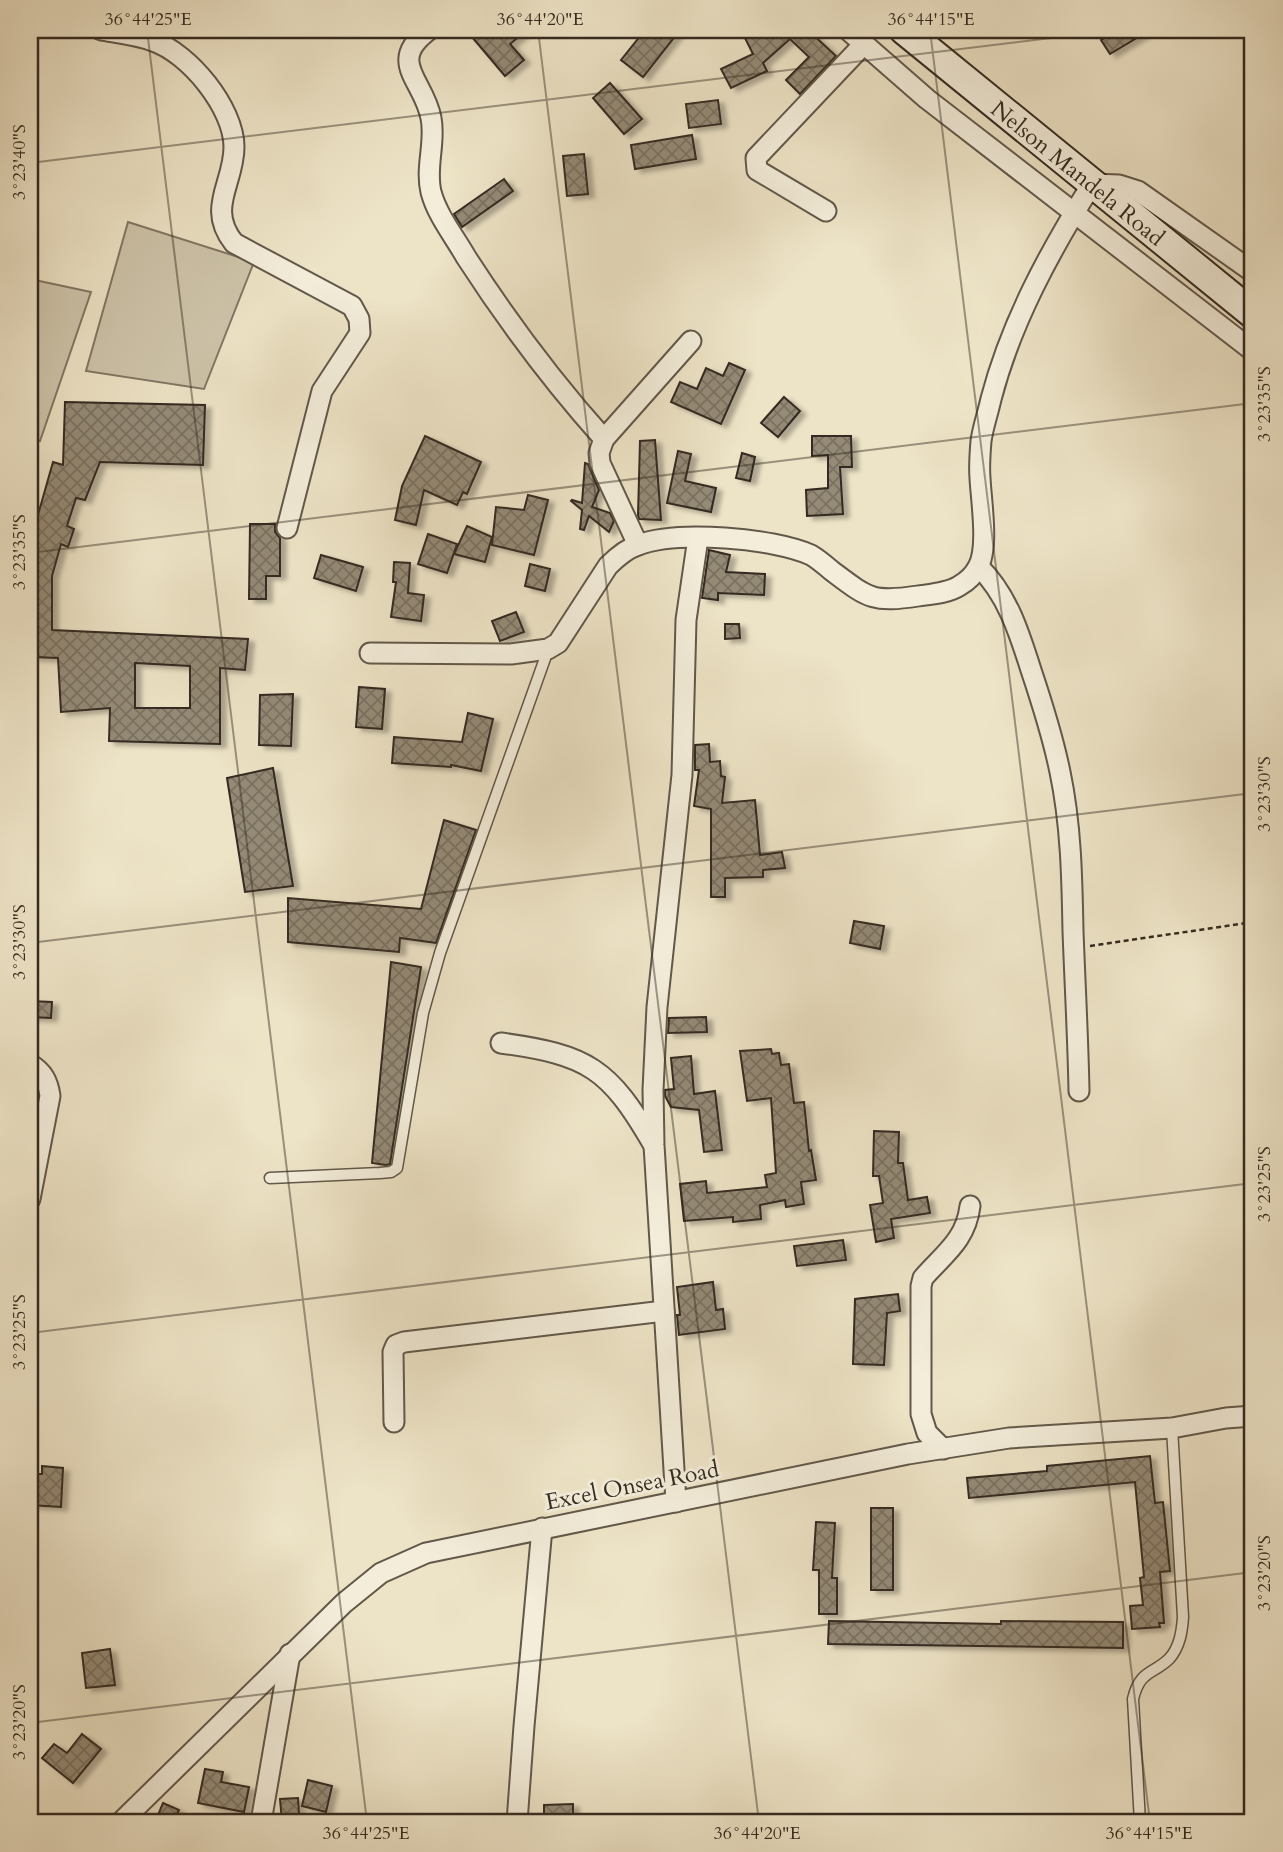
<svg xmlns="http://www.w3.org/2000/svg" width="1283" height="1852" viewBox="0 0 1283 1852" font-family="Cardo,serif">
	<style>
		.grass { fill: #cec4aa; stroke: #817765; stroke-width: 2 }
		.building { fill: url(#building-cross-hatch); stroke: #342a20; stroke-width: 2; fill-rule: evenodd; filter: url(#shadow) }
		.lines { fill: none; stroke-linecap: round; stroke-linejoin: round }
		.service-casing { stroke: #62584a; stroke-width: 13 }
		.minor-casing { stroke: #62584a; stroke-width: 23 }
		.secondary-casing { stroke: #342a20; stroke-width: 32 }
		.path { stroke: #342a20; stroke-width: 2.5; stroke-dasharray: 5 3.5; stroke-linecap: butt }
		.service { stroke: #f3edda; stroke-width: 10 }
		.minor { stroke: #f3edda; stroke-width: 19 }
		.secondary { stroke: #f3edda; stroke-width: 28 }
		.ticks { fill: none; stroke: #342a20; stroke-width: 2; stroke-opacity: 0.45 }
		.labels { text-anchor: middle; stroke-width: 6; stroke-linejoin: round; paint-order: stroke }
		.street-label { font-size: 23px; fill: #342a20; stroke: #f3edda }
		.neatline { fill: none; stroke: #342a20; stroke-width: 2.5 }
		.ticks-label { font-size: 18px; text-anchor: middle; fill: #342a20 }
	</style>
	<defs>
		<pattern id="building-cross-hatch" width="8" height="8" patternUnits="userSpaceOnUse" patternTransform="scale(1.75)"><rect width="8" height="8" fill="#948a76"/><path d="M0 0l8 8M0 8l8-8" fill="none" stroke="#7a7160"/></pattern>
		<filter id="shadow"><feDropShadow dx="6" dy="3.5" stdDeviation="2" flood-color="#0004"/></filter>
	</defs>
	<rect width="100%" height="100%" fill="#ede3c6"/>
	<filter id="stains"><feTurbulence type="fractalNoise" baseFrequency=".00286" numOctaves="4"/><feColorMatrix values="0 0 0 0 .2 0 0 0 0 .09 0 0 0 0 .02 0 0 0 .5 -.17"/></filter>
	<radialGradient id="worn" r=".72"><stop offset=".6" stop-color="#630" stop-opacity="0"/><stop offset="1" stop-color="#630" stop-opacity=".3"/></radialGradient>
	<g class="grass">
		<polygon points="128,222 254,262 204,389 86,371"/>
		<polygon points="30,279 91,292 40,441 30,438"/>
	</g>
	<g class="building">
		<polygon points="466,30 527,30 510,44 524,60 505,76"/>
		<polygon points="645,30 680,30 643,77 621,60"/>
		<polygon points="741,30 808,30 836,56 800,94 786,80 809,57 790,39 763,63 767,71 731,88 721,69 753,54"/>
		<polygon points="1118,30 1150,30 1110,54 1101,40"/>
		<polygon points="610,83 642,119 624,134 593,98"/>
		<polygon points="718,100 721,124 689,128 686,104"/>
		<polygon points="692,135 696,159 635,169 631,145"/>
		<polygon points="584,154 588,194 567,196 563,156"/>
		<polygon points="504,179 513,191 462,227 454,214"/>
		<polygon points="729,363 745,370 721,424 671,402 680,382 697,389 706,368 723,376"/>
		<polygon points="784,397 800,411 778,437 761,423"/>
		<path d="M65,402L205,405L203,465L100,462L85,500L76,498L67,526L74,529L68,547L61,544L52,576V630L248,639L245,670L220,668V744L109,741L110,708L61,712L58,658L33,657V646L30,645V543L53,462L63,465ZM135,663L190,666V708H135Z"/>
		<polygon points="425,436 481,462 467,494 463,492 457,505 424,490 416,525 395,520 402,486"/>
		<polygon points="812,436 851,436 852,467 840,467 843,514 807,516 806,490 828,488 828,455 812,456"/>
		<polygon points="655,440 661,520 639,519 638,515 640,441"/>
		<polygon points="678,451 691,454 685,481 716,488 711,512 667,503"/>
		<polygon points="742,453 755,457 750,481 736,478"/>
		<polygon points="585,463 588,464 599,490 592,507 610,513 614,521 609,532 589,516 584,530 580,529 582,510 571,501 572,500 582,503"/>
		<polygon points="528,495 548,500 534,555 492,545 496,507 524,510"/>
		<polygon points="250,524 275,524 275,532 280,538 280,576 266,576 266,599 249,599"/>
		<polygon points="467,526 492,537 485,562 454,554"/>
		<polygon points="428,534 457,544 447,573 418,564"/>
		<polygon points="709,550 730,555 726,572 765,574 764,595 718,593 718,600 702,598"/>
		<polygon points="321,555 363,567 356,591 314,578"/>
		<polygon points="394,562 410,563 408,593 424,595 421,621 391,617 396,582 393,582"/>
		<polygon points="530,564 550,569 545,591 525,586"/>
		<polygon points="516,612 524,632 500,641 492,621"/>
		<polygon points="725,624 739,624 740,638 725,639"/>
		<polygon points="359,687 385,689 382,729 356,727"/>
		<polygon points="293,694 291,746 259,745 260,695"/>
		<polygon points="468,713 493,719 481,771 451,765 451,767 392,763 394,737 462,742"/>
		<polygon points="709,744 710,762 720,761 721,776 725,777 722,803 755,800 760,855 782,852 785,868 763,870 763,877 725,878 725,897 711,897 711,809 694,806 699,770 695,770 695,745"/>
		<polygon points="273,768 293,886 245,892 227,778"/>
		<polygon points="444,820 476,830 436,943 400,938 399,952 288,942 288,898 421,909"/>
		<polygon points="854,921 884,926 880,949 850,943"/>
		<polygon points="391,962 421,967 390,1164 386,1165 372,1163"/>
		<polygon points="30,1001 52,1002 51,1018 30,1017"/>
		<polygon points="706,1017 707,1032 668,1033 669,1018"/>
		<polygon points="771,1049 772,1054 779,1053 781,1065 789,1064 794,1103 804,1102 809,1151 811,1150 816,1180 801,1182 804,1204 786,1207 785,1200 760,1205 761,1219 733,1222 733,1217 684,1221 680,1184 706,1181 707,1193 767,1187 765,1175 776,1173 771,1098 747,1101 740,1051"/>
		<polygon points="691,1056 694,1094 715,1091 722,1150 704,1152 699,1110 671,1107 665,1096 665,1090 674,1089 671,1058"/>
		<polygon points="874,1131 899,1132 898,1163 903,1163 908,1200 927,1197 930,1213 891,1219 894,1238 876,1242 870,1205 883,1203 879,1176 873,1176"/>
		<polygon points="843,1240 846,1260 797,1266 794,1246"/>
		<polygon points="713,1282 716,1310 723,1309 725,1329 679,1335 677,1315 680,1315 677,1287"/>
		<polygon points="898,1294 900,1311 887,1313 884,1365 853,1364 855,1299"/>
		<polygon points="1150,1456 1155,1503 1163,1502 1170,1571 1160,1572 1164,1623 1159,1623 1160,1627 1132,1629 1130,1606 1143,1605 1140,1578 1144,1577 1135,1482 969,1498 967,1478 1047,1471 1047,1466"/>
		<polygon points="42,1466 63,1468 61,1507 30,1505 30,1474 42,1474"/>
		<rect x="871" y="1508" width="22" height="82"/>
		<polygon points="816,1522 835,1523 832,1578 837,1578 837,1614 819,1614 819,1570 813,1570"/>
		<polygon points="829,1621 1001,1624 1001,1621 1123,1622 1123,1648 828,1644"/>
		<polygon points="110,1649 115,1685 86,1688 82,1653"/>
		<polygon points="82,1734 101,1749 73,1783 42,1758 54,1744 67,1753"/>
		<polygon points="205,1769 223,1772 221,1782 249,1787 244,1812 198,1803"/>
		<polygon points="308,1780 332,1786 326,1812 302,1806"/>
		<polygon points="298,1798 299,1814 295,1814 295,1822 282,1822 280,1799"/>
		<polygon points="163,1803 179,1810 174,1822 155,1822"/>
		<polygon points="573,1804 573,1818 544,1819 544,1805"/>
	</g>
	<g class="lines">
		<g class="service-casing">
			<g id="service">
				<polyline points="270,1178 380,1173 391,1172 397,1168 423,1013 440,953 548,650"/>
				<path d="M1140,1822L1133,1699C1140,1670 1152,1675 1169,1659C1180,1647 1182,1631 1183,1617L1172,1428"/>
			</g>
		</g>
		<g class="minor-casing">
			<g id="minor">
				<path d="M101,30C118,33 137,35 153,41C189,53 234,108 234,147C234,184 206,208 234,243L352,306L359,319L360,333L322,391L287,528"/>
				<path d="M429,30C386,62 424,80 431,118C436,142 425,167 431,192C437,215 454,236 466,257C508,322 552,381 604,439"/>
				<polyline points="848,30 927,99 1253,351"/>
				<polyline points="826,211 757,170 756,158 863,45"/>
				<polyline points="638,545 600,463 599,453 604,439 691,341"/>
				<path d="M979,567C1007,594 1019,632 1031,670C1042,703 1053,737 1060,772C1071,824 1072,878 1073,931C1075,985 1078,1038 1079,1091"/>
				<path d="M370,653L511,654L548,649L558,643L608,566C617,557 626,549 638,545C678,530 773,538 811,555C818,559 825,565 832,571C868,598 872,603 918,596C932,594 948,593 959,586C966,582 974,575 978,567C989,548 981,500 980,478C979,466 980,453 981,441C983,427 988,413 991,399C1011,322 1050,251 1092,184L1119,185L1138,191L1253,272"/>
				<path d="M501,1043C588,1055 609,1068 653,1144"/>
				<path d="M30,1064C43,1072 48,1081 50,1096L30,1199"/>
				<polyline points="394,1422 393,1352 396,1345 404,1342 664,1311"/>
				<path d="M943,1449L927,1433L921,1414V1286L923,1278C944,1254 966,1240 970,1206"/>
				<polyline points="676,1502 654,1145 653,1090 657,1007 682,775 686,620 698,538"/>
				<polyline points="121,1822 344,1603 381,1573 426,1553 908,1454 1009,1438 1172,1428 1226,1418 1253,1416"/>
				<polyline points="261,1822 290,1654"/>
				<polyline points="517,1822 524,1726 542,1528"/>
			</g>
		</g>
		<g class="secondary-casing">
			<polyline id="secondary" points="904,30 1253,314"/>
		</g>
		<polyline class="path" points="1090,946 1253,922"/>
		<use href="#service" class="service"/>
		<use href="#minor" class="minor"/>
		<use href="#secondary" class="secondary"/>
	</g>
	<path class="ticks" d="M147,30L367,1822M538,30L759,1822M930,30L1150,1822M30,163L1116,30M30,553L1253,403M30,943L1253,793M30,1333L1253,1183M30,1723L1253,1572"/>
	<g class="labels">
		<g class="street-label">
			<text transform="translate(1078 173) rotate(39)" y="8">Nelson Mandela Road</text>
			<text transform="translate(632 1485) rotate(-11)" y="8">Excel Onsea Road</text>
		</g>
	</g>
	<rect width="1283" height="1852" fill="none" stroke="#ede3c6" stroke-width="77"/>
	<rect x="38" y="38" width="1206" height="1776" class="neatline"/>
	<g class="ticks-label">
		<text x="148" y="25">36°44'25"E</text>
		<text x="540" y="25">36°44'20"E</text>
		<text x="931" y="25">36°44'15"E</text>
		<text transform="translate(19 162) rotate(-90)" y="6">3°23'40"S</text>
		<text transform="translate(1264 404) rotate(-90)" y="6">3°23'35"S</text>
		<text transform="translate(19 552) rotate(-90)" y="6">3°23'35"S</text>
		<text transform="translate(1264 794) rotate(-90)" y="6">3°23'30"S</text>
		<text transform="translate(19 942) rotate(-90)" y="6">3°23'30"S</text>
		<text transform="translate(1264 1184) rotate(-90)" y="6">3°23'25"S</text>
		<text transform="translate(19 1332) rotate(-90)" y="6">3°23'25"S</text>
		<text transform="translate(1264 1573) rotate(-90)" y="6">3°23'20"S</text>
		<text transform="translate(19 1722) rotate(-90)" y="6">3°23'20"S</text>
		<text x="366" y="1839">36°44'25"E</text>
		<text x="757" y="1839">36°44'20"E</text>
		<text x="1149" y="1839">36°44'15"E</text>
	</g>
	<rect width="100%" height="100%" filter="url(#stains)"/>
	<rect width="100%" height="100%" fill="url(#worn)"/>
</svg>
